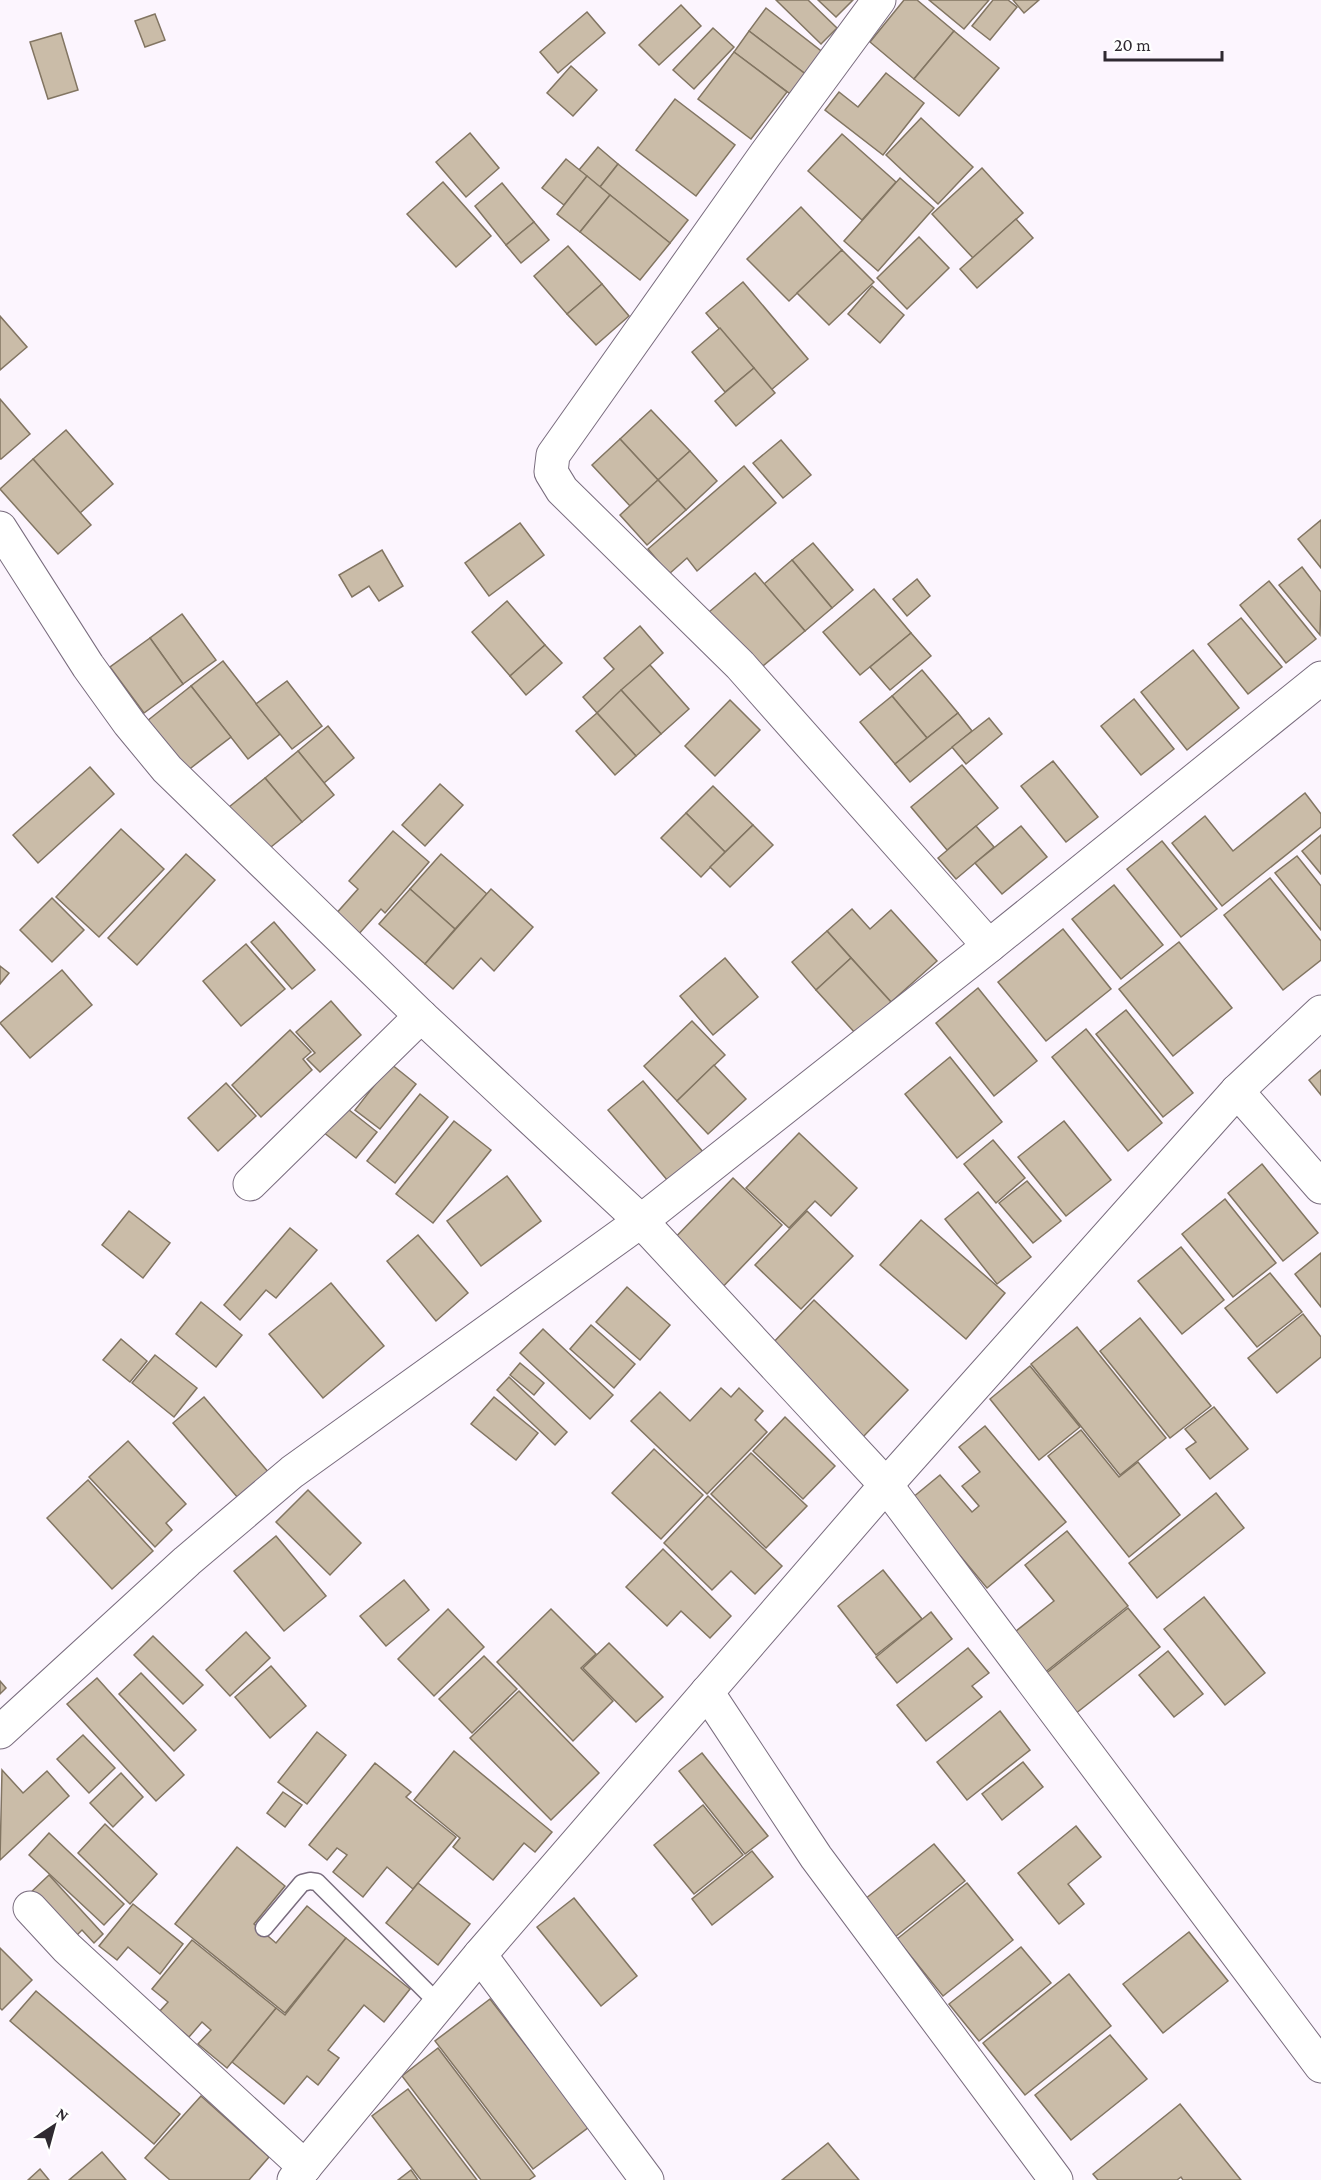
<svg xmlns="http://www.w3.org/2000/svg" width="1321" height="2180" viewBox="0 0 1321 2180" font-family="'Crimson Pro',serif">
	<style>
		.building { fill: #cabca8; stroke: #827562; stroke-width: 1.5 }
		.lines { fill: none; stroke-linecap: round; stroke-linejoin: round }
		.service-casing { stroke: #796c7e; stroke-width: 19 }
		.minor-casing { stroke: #796c7e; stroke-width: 35 }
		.tertiary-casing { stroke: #796c7e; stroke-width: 35 }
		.service { stroke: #fff; stroke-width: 16 }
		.minor { stroke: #fff; stroke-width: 33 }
		.tertiary { stroke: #fff; stroke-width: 33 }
	</style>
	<rect width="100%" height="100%" fill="#fcf5fe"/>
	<g class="building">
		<polygon points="776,0 808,0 837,28 821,44"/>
		<polygon points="818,0 853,0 836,17"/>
		<polygon points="904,0 917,0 954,31 914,79 870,42"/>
		<polygon points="929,0 989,0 964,29"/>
		<polygon points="993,0 1008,0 1017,7 990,40 972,26"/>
		<polygon points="1013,0 1039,0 1024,13"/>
		<polygon points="681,5 701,26 659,65 639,45"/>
		<polygon points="766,8 825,54 808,76 749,31"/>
		<polygon points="587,12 605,33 558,73 540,52"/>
		<polygon points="155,14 165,40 145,47 135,21"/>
		<polygon points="713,28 734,47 694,89 673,70"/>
		<polygon points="749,31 808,76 793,96 734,52"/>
		<polygon points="954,31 999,68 959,116 914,79"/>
		<polygon points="61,33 78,90 48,99 30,42"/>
		<polygon points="734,52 787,92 751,139 698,99"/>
		<polygon points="571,66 597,90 573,116 547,93"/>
		<polygon points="886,73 924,103 883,155 825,110 839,92 858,107"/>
		<polygon points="675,99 735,145 696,196 636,150"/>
		<polygon points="921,118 973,167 938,204 886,155"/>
		<polygon points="470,133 499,168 466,197 436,162"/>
		<polygon points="842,134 896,182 862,220 808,171"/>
		<polygon points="598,147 618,164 600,187 579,170"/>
		<polygon points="566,159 587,176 564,205 542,188"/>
		<polygon points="618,164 688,220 670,243 600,187"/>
		<polygon points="982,168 1023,213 973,258 932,214"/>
		<polygon points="587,176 610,195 580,232 557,214"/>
		<polygon points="900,178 934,208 878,271 844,241"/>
		<polygon points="443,182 491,236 456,267 407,214"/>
		<polygon points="502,183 534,222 506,245 475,206"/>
		<polygon points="610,195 670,243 640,280 580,232"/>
		<polygon points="801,207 842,250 789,301 747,259"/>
		<polygon points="1016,219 1033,238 977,288 960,269"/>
		<polygon points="534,222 549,240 521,263 506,245"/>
		<polygon points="919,237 949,268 907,309 877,278"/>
		<polygon points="568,246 602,284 567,314 534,276"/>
		<polygon points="842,250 874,282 829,325 797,293"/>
		<polygon points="743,282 808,359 771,390 706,313"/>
		<polygon points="602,284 629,316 596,345 567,314"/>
		<polygon points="872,286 904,315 880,343 848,314"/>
		<polygon points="0,316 27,347 0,370"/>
		<polygon points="720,328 754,368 725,392 692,352"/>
		<polygon points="754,368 775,393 736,426 715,401"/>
		<polygon points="0,399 30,434 1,459 0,459"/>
		<polygon points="651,410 690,451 658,480 620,439"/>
		<polygon points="66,430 113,484 80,513 33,459"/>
		<polygon points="620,439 658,480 630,506 592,465"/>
		<polygon points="781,440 811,475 783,498 753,463"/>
		<polygon points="690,451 717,481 686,510 658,480"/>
		<polygon points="33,459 91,525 58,554 0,489"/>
		<polygon points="744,466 776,503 697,571 687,558 669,574 648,549"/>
		<polygon points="658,480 686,510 647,545 620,515"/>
		<polygon points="1321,520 1321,568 1298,539"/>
		<polygon points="520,523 544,555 489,596 465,563"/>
		<polygon points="813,543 853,590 832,608 792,560"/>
		<polygon points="382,550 403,586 379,601 369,586 352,597 339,575"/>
		<polygon points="792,560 832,608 805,631 764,584"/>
		<polygon points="1302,567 1321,592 1320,635 1279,585"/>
		<polygon points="755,573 805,631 758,670 709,612"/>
		<polygon points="917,579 930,596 907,616 893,599"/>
		<polygon points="1269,581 1316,639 1286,663 1240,605"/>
		<polygon points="874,589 911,633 860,675 823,632"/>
		<polygon points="507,601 545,645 510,676 472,632"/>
		<polygon points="182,614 216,660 183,684 150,638"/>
		<polygon points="1241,618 1282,667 1248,694 1208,644"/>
		<polygon points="640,626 663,653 597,713 583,697 614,669 604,658"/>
		<polygon points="911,633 931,656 890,690 870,667"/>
		<polygon points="150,638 183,684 144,713 110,667"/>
		<polygon points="545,645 562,663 526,695 510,676"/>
		<polygon points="1193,650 1239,708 1187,750 1141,692"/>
		<polygon points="223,661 280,734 248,759 191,686"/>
		<polygon points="650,665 689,709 661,734 621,690"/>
		<polygon points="922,670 958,713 927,738 892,696"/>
		<polygon points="287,681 322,726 292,749 256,704"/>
		<polygon points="191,686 231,737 187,771 147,721"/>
		<polygon points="621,690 661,734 636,756 597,713"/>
		<polygon points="892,696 927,738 895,764 860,722"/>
		<polygon points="1134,699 1174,749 1141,775 1101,726"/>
		<polygon points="730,700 760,730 715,776 685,746"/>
		<polygon points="597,713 636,756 615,775 576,731"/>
		<polygon points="958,713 972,731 910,782 895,764"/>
		<polygon points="989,718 1002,734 966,764 952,747"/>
		<polygon points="328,726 354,758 324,783 298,751"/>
		<polygon points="298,751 334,795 302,822 265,778"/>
		<polygon points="1053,761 1098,817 1066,842 1021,786"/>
		<polygon points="962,765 998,808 947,850 911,807"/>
		<polygon points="90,767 114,794 38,863 13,835"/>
		<polygon points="265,778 302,822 261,855 224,811"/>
		<polygon points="440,784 463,805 425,846 402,825"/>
		<polygon points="713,786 753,825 725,852 686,813"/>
		<polygon points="1305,793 1321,814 1321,827 1222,906 1172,843 1205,816 1233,851"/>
		<polygon points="686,813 725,852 701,877 661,838"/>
		<polygon points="753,825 773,845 730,887 710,867"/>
		<polygon points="976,826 994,847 956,879 938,858"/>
		<polygon points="1021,826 1047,857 1002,894 975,863"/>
		<polygon points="121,829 164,869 99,937 56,897"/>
		<polygon points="393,831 429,862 385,913 381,909 357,936 334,916 358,889 349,881"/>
		<polygon points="1321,835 1321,874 1302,851"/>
		<polygon points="1162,841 1217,909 1181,937 1127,869"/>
		<polygon points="186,854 215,880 137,965 108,938"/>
		<polygon points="441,854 487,894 455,929 410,889"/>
		<polygon points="1297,856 1321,886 1321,930 1275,873"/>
		<polygon points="1270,878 1321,941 1321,960 1283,990 1224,915"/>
		<polygon points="1114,885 1163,945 1121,979 1072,919"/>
		<polygon points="410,889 455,929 425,964 379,924"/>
		<polygon points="491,889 533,927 494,971 481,958 453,989 425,964"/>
		<polygon points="52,898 84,930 52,962 20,930"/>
		<polygon points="852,909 870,929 891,910 937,961 891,1002 827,931"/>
		<polygon points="274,922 315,970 292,989 251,942"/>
		<polygon points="1063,929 1111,989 1046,1041 998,982"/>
		<polygon points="827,931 851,958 816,990 792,962"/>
		<polygon points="1179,942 1232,1008 1173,1056 1119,989"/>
		<polygon points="246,944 285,989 241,1026 203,981"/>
		<polygon points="725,958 758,997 713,1035 680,996"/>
		<polygon points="851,958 891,1002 856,1034 816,990"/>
		<polygon points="0,966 9,973 0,984"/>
		<polygon points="62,970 92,1005 30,1058 0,1023"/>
		<polygon points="978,988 1037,1061 994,1096 936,1023"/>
		<polygon points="331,1001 361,1035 320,1072 307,1059 315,1053 296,1032"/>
		<polygon points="1126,1010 1193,1093 1163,1117 1096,1034"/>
		<polygon points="692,1021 725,1055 677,1101 644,1066"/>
		<polygon points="1086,1029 1162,1123 1128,1151 1052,1057"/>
		<polygon points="290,1030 311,1052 303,1059 312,1070 261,1117 232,1085"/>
		<polygon points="950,1057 1002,1122 957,1158 905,1094"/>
		<polygon points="391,1064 416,1084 380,1129 355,1110"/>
		<polygon points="714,1065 746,1099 708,1134 677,1101"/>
		<polygon points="1321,1070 1321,1095 1309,1080"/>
		<polygon points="643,1081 703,1152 668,1181 608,1110"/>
		<polygon points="226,1083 256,1116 218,1151 188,1118"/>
		<polygon points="420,1094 448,1117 395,1183 367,1161"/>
		<polygon points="339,1102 377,1132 356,1158 318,1128"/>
		<polygon points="454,1121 491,1150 433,1223 396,1194"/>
		<polygon points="1064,1121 1111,1180 1066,1216 1018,1157"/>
		<polygon points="799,1133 857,1188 831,1216 815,1201 789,1228 746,1188"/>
		<polygon points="993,1140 1025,1178 996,1203 964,1164"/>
		<polygon points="1262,1164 1318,1233 1283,1261 1228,1193"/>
		<polygon points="507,1176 541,1221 481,1266 447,1221"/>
		<polygon points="733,1178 782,1225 717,1293 667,1246"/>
		<polygon points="1027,1181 1061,1221 1033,1243 999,1203"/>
		<polygon points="978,1192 1031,1257 997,1284 945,1219"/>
		<polygon points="1225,1199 1276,1263 1233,1297 1182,1234"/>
		<polygon points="129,1211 170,1243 143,1278 102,1245"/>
		<polygon points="807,1211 853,1256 801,1309 755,1265"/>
		<polygon points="921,1220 1005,1293 966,1339 880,1265"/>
		<polygon points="290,1228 317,1250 276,1298 266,1290 240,1320 224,1305"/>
		<polygon points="418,1235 468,1293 436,1321 387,1261"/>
		<polygon points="1181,1247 1224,1300 1182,1334 1138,1281"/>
		<polygon points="1321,1253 1321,1307 1295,1274"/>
		<polygon points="1270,1273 1302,1312 1257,1347 1225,1308"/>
		<polygon points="331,1283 384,1346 323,1398 269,1334"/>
		<polygon points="627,1287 670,1325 640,1360 596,1322"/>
		<polygon points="814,1300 908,1390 863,1437 769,1347"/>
		<polygon points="201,1302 242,1335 216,1367 176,1334"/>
		<polygon points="1303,1314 1321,1337 1321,1357 1277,1393 1248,1358"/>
		<polygon points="1140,1318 1211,1406 1170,1438 1100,1351"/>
		<polygon points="591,1325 635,1364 614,1388 570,1349"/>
		<polygon points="1077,1327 1166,1438 1120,1475 1031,1364"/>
		<polygon points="543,1329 613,1395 590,1419 520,1353"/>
		<polygon points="121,1339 147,1361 130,1382 103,1360"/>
		<polygon points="155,1355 197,1388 174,1417 132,1383"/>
		<polygon points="520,1363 544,1383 534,1395 510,1375"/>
		<polygon points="1030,1366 1080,1427 1039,1460 990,1399"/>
		<polygon points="509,1377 567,1432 555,1445 497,1390"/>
		<polygon points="721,1388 731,1397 739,1388 763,1411 755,1420 767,1432 707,1494 631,1421 660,1392 690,1421"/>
		<polygon points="204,1397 275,1480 245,1506 173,1423"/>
		<polygon points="494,1397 538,1433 516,1460 471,1424"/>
		<polygon points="1214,1407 1248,1449 1210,1479 1186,1449 1196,1442 1185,1429"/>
		<polygon points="785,1417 835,1466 803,1499 753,1451"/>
		<polygon points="985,1426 1066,1522 987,1588 912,1498 940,1475 972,1512 979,1506 962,1486 980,1472 959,1447"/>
		<polygon points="1081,1430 1119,1477 1138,1462 1180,1515 1129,1557 1048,1456"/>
		<polygon points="128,1441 186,1504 166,1523 172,1530 155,1547 89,1477"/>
		<polygon points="654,1449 703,1495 661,1539 612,1493"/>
		<polygon points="751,1453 807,1506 766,1548 711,1494"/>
		<polygon points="88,1480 153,1551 112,1589 47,1518"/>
		<polygon points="308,1490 361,1543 330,1575 276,1522"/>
		<polygon points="1216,1493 1244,1528 1157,1598 1129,1563"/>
		<polygon points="708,1496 782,1566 755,1594 731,1571 712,1590 664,1543"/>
		<polygon points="1067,1531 1128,1606 1043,1674 1011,1635 1054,1601 1025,1565"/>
		<polygon points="276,1536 326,1596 284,1631 234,1571"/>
		<polygon points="663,1549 731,1616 710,1638 681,1611 667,1626 626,1587"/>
		<polygon points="883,1570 922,1619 876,1655 838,1606"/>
		<polygon points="404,1580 429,1610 386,1646 360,1616"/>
		<polygon points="1204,1597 1265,1673 1225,1705 1164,1629"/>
		<polygon points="1128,1608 1160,1647 1075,1714 1044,1675"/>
		<polygon points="448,1609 484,1647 434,1696 398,1659"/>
		<polygon points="551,1609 596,1654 581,1668 613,1701 573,1741 497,1662"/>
		<polygon points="931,1612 952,1639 897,1683 876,1657"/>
		<polygon points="246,1632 270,1658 230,1696 206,1670"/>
		<polygon points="153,1636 203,1685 183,1704 134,1655"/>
		<polygon points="609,1643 663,1697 636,1722 583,1668"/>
		<polygon points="968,1648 989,1673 972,1686 982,1697 926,1741 897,1705"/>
		<polygon points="1168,1651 1203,1694 1174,1717 1139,1675"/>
		<polygon points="484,1656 517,1689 472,1733 439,1699"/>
		<polygon points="271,1666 306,1706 270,1738 235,1697"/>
		<polygon points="141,1673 196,1730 174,1751 119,1694"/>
		<polygon points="97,1678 184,1775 156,1801 67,1704"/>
		<polygon points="0,1681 6,1688 0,1694"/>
		<polygon points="519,1691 599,1773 551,1820 470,1738"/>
		<polygon points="1000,1711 1030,1750 967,1800 937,1762"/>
		<polygon points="317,1732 346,1755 307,1804 278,1782"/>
		<polygon points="83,1735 115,1768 89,1793 57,1759"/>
		<polygon points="454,1751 552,1832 535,1852 524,1843 493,1880 453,1847 460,1838 414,1800"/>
		<polygon points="702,1753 768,1836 745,1854 679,1771"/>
		<polygon points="1023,1762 1043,1787 1002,1820 982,1794"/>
		<polygon points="375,1763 411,1792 406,1797 456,1837 413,1889 387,1867 363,1897 333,1872 347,1855 337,1848 327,1860 309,1845"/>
		<polygon points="2,1770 23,1793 47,1771 69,1796 0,1860"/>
		<polygon points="121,1773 143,1797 113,1827 90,1803"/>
		<polygon points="283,1792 302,1805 285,1827 267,1813"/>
		<polygon points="703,1805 743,1855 694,1894 654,1845"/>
		<polygon points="105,1824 157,1874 130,1904 78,1853"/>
		<polygon points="1076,1826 1101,1857 1068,1884 1084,1904 1059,1924 1018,1873"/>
		<polygon points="49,1833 124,1904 104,1925 29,1855"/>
		<polygon points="934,1844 965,1881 895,1937 865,1899"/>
		<polygon points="237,1847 285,1886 254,1924 276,1943 307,1906 346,1938 285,2013 175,1924"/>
		<polygon points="752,1851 773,1877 712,1925 692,1899"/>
		<polygon points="49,1875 103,1934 94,1943 82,1930 70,1942 27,1896"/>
		<polygon points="418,1883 470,1924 438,1965 386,1923"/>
		<polygon points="967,1883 1013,1940 943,1996 897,1939"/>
		<polygon points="574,1898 637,1976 601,2006 537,1927"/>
		<polygon points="133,1904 183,1944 160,1974 128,1947 117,1960 99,1946"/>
		<polygon points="1189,1932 1228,1981 1163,2033 1123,1984"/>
		<polygon points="346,1938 410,1989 384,2022 364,2005 328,2050 339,2058 318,2085 307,2076 284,2104 232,2062 276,2008 285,2015"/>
		<polygon points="192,1940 276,2008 227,2068 198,2044 211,2030 202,2022 189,2037 159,2012 168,2002 152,1989"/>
		<polygon points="1021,1947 1051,1983 979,2041 949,2004"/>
		<polygon points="0,1948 32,1980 2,2010 0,2008"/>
		<polygon points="1069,1974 1111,2026 1025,2095 983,2043"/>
		<polygon points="36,1991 180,2114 154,2144 10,2021"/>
		<polygon points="490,1999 589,2127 533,2169 435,2041"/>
		<polygon points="1110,2035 1147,2079 1071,2140 1035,2095"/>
		<polygon points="438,2048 535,2176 529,2180 481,2180 402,2076"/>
		<polygon points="408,2089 477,2180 421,2180 372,2116"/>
		<polygon points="201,2096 269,2157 249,2180 170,2180 145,2158"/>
		<polygon points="1180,2104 1241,2180 1183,2180 1181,2177 1177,2180 1098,2180 1093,2174"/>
		<polygon points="828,2143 859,2180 782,2180"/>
		<polygon points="102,2152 126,2180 69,2180"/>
		<polygon points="40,2169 49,2180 28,2180"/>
		<polygon points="411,2170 418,2180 398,2180"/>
	</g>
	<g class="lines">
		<g class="service-casing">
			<polyline id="service" points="264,1928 302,1883 310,1881 317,1882 439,2004"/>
		</g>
		<g class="minor-casing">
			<g id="minor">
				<polyline points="879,0 765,155 553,455 551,472 562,490 740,665 989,946"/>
				<polyline points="0,528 88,666 129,723 167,769 421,1016 641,1221 886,1485 1321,2066"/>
				<polyline points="1237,1091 1321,1187"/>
				<polyline points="250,1184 421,1016"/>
				<polyline points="707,1692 816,1857 1056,2180"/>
				<polyline points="0,1732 187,1561 292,1472 641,1221 989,946 1321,678"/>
				<polyline points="30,1908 67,1948 305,2167"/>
				<polyline points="480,1955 647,2180"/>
			</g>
		</g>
		<g class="tertiary-casing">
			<polyline id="tertiary" points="294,2180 480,1955 886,1485 1237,1091 1321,1012"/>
		</g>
		<use href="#service" class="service"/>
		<use href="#minor" class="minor"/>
		<use href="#tertiary" class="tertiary"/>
	</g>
	<g transform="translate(54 2126) rotate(36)" stroke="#ffffff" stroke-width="4.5" paint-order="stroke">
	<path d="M0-4.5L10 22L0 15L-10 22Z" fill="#2f2931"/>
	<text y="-9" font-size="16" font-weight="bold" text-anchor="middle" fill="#2f2931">N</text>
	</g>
	<path d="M1105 51v9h117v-9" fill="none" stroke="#2f2931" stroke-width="3"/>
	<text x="1114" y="51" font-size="18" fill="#2f2931" stroke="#ffffff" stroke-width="4.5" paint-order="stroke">20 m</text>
</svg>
